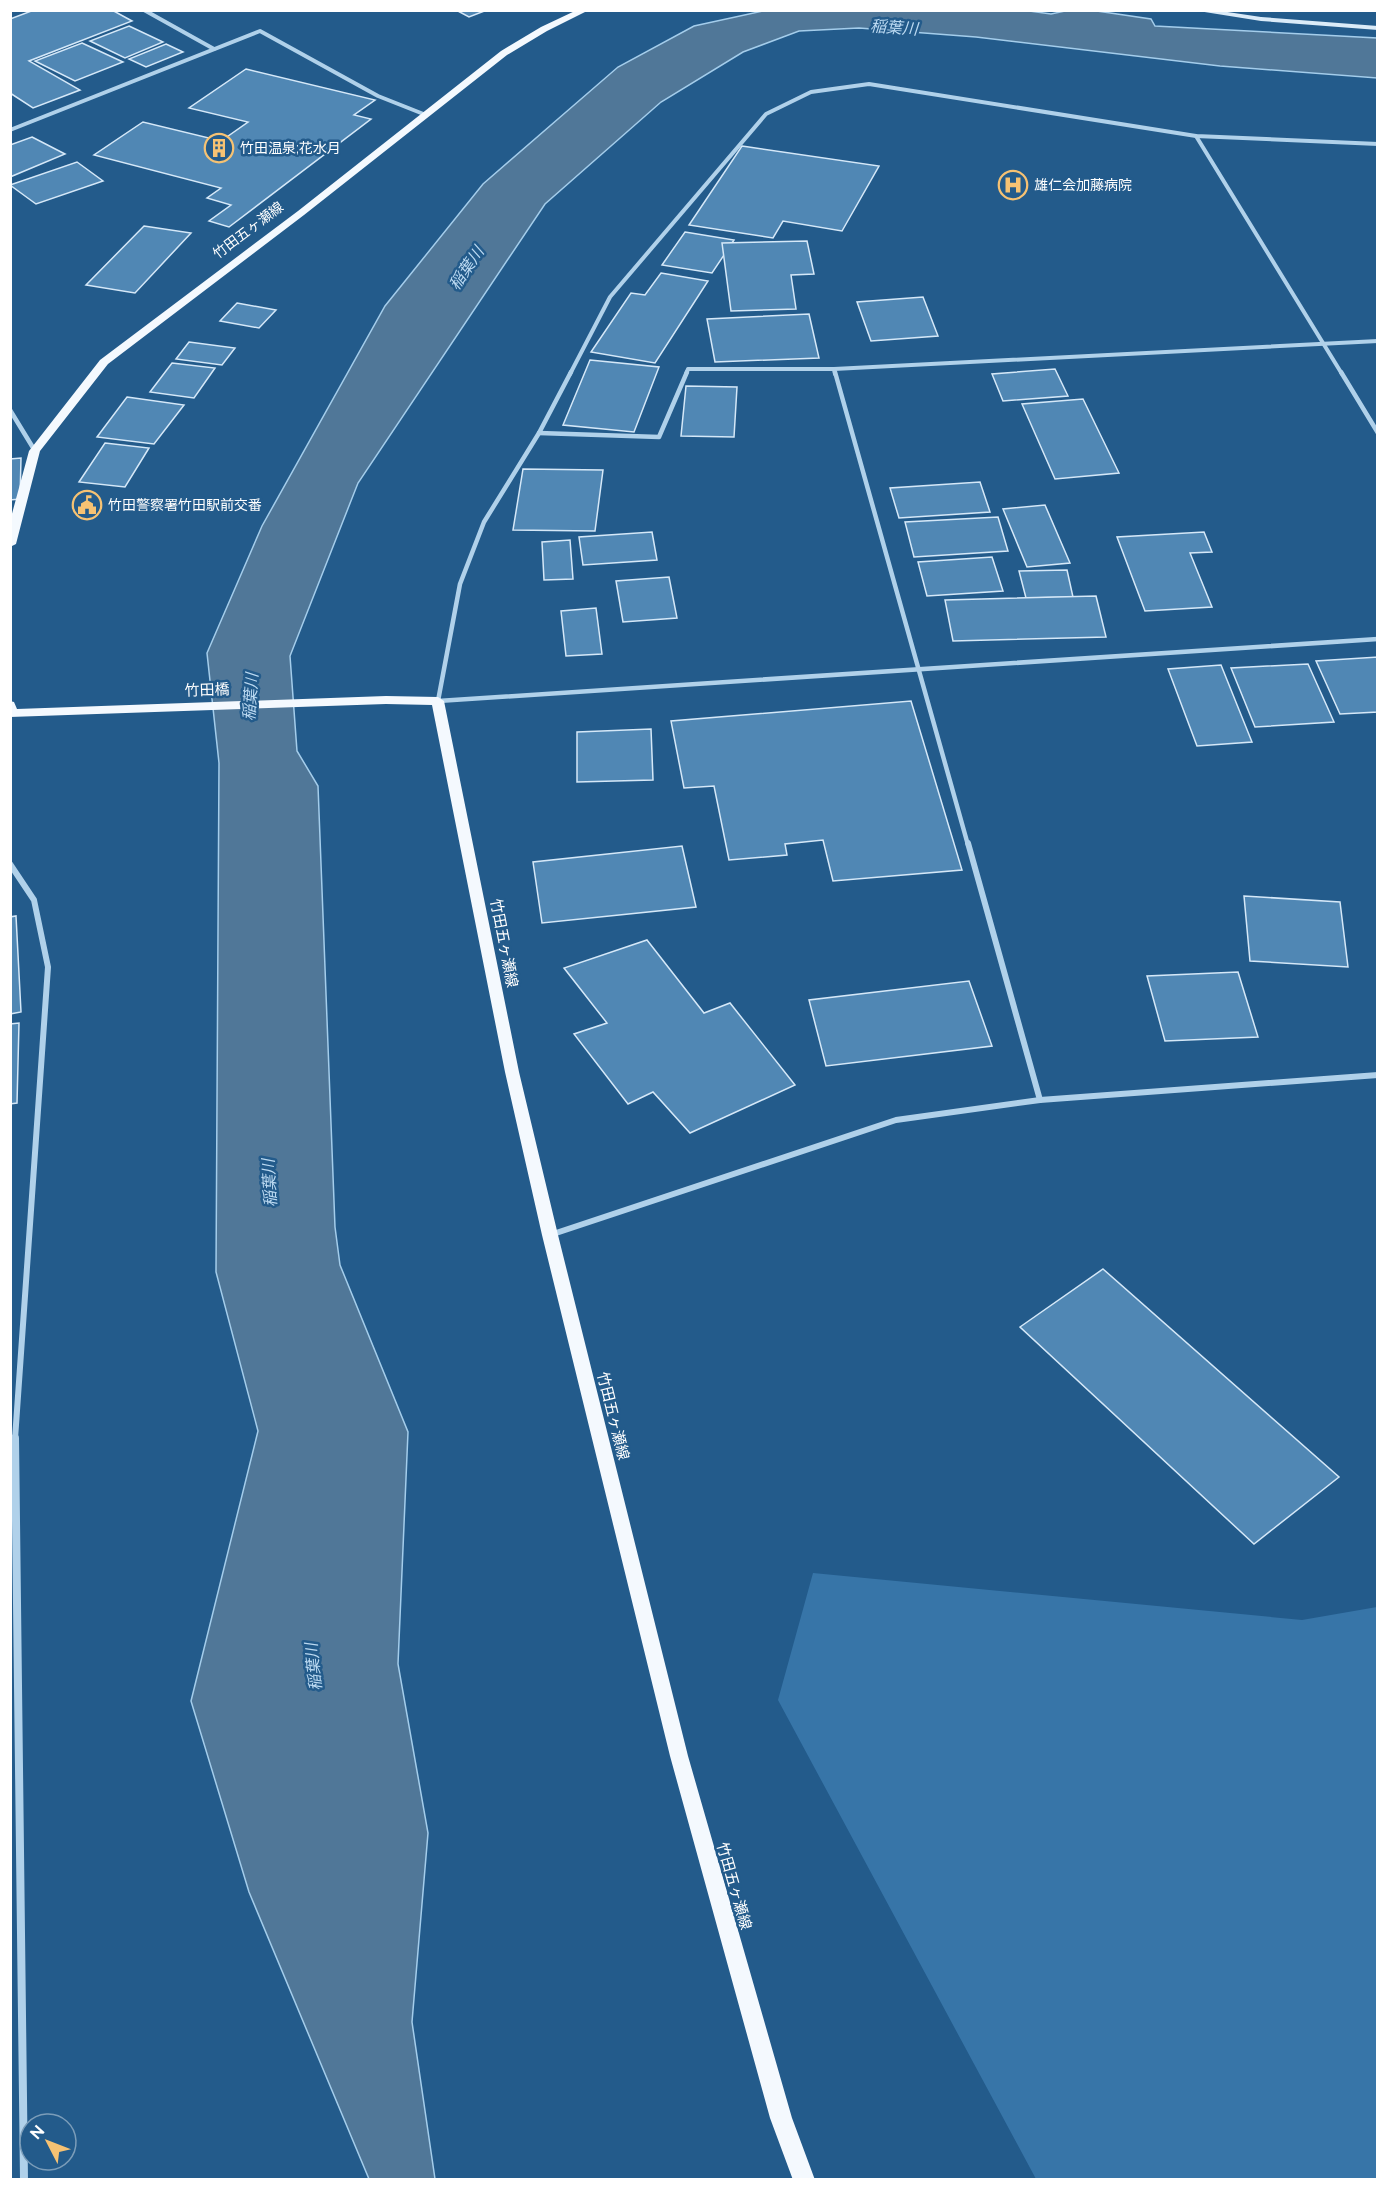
<svg xmlns="http://www.w3.org/2000/svg" width="1388" height="2190" viewBox="0 0 1388 2190" font-family="Raleway,'Noto Sans JP',sans-serif">
	<style>
		.green { fill: #3775a8 }
		.water { fill: #507798; stroke: #a4cdeb; stroke-width: 1.5 }
		.building { fill: #5087b4; stroke: #d5e8f8; stroke-width: 1.5 }
		.lines { fill: none; stroke-linecap: round; stroke-linejoin: round }
		.street-far3 { stroke: #b0d1ea; stroke-width: 4 }
		.street-far2 { stroke: #b0d1ea; stroke-width: 4.5 }
		.street-far1 { stroke: #b0d1ea; stroke-width: 6 }
		.street { stroke: #b0d1ea; stroke-width: 8 }
		.secondary { fill: #dbebf8; fill-rule: evenodd }
		.primary { fill: #f4f9fe; fill-rule: evenodd }
		.labels { text-anchor: middle; stroke-width: 5; stroke-linejoin: round; paint-order: stroke }
		.far-poi-label { font-size: 14px; fill: #fff; stroke: #235b8b; text-anchor: start }
		.far-street-label { font-size: 14px; fill: #fff; stroke: #235b8b }
		.street-label { font-size: 15px; fill: #fff; stroke: #235b8b }
		.water-label { font-size: 16px; font-style: italic; fill: #bcdaf2; stroke: #235b8b }
	</style>
	<rect width="100%" height="100%" fill="#235b8b"/>
	<polygon class="green" points="813,1573 1302,1620 1377,1607 1377,2179 1036,2179 778,1700"/>
	<polygon class="water" points="767,10 1022,10 1051,14 1065,11 1090,10 1151,19 1155,26 1377,38 1377,78 1220,66 976,37 859,28 799,31 743,52 661,102 545,204 358,483 290,656 297,751 318,786 335,1227 340,1265 408,1432 398,1664 428,1833 412,2022 435,2179 369,2179 249,1892 191,1701 258,1431 216,1272 219,763 207,653 262,526 385,306 483,184 618,67 694,26"/>
	<g class="building">
		<polygon points="34,10 112,10 132,21 29,61 80,90 33,108 10,93 10,19"/>
		<polygon points="456,10 487,10 469,17"/>
		<polygon points="129,26 163,42 125,58 90,41"/>
		<polygon points="82,43 123,62 75,81 35,61"/>
		<polygon points="166,44 183,52 146,67 129,59"/>
		<polygon points="246,69 375,100 354,115 371,119 229,227 209,221 231,205 207,198 221,188 94,155 143,122 221,141 248,122 189,108"/>
		<polygon points="32,137 65,154 10,177 10,145"/>
		<polygon points="742,146 879,166 842,231 783,221 773,238 689,225"/>
		<polygon points="77,162 103,181 36,204 10,185"/>
		<polygon points="144,226 191,233 135,293 86,285"/>
		<polygon points="685,232 734,240 712,273 662,265"/>
		<polygon points="807,241 814,274 791,275 796,309 731,311 722,243"/>
		<polygon points="661,273 708,281 655,363 591,352 631,293 645,295"/>
		<polygon points="923,297 938,336 871,341 857,302"/>
		<polygon points="237,303 276,310 259,328 220,321"/>
		<polygon points="809,314 819,358 715,362 707,319"/>
		<polygon points="189,342 235,348 222,365 176,359"/>
		<polygon points="590,360 659,367 634,432 563,425"/>
		<polygon points="172,363 215,368 194,398 150,392"/>
		<polygon points="1055,369 1068,396 1003,401 992,374"/>
		<polygon points="686,386 737,387 734,437 681,436"/>
		<polygon points="127,397 184,405 154,444 97,437"/>
		<polygon points="1083,399 1119,473 1055,479 1022,404"/>
		<polygon points="105,443 149,448 125,487 79,482"/>
		<polygon points="21,458 20,499 10,500 10,459"/>
		<polygon points="523,469 603,470 595,531 513,530"/>
		<polygon points="980,482 990,512 899,518 890,488"/>
		<polygon points="1045,505 1070,563 1027,567 1003,509"/>
		<polygon points="998,517 1008,551 914,557 905,522"/>
		<polygon points="652,532 657,560 583,565 579,537"/>
		<polygon points="1204,532 1212,552 1190,553 1212,607 1145,611 1117,537"/>
		<polygon points="570,540 573,579 544,580 542,542"/>
		<polygon points="992,557 1003,591 927,596 918,562"/>
		<polygon points="1067,570 1073,597 1026,598 1019,571"/>
		<polygon points="669,577 677,618 623,622 616,581"/>
		<polygon points="1096,596 1106,637 953,641 945,600"/>
		<polygon points="596,608 602,654 566,656 561,611"/>
		<polygon points="1378,657 1378,712 1340,714 1316,661"/>
		<polygon points="1308,664 1334,722 1255,727 1231,668"/>
		<polygon points="1221,665 1252,742 1197,746 1168,669"/>
		<polygon points="911,701 962,870 833,881 823,840 785,844 787,855 729,860 714,786 684,788 671,721"/>
		<polygon points="651,729 653,780 577,782 577,732"/>
		<polygon points="682,846 696,907 542,923 533,862"/>
		<polygon points="1244,896 1340,902 1348,967 1250,961"/>
		<polygon points="16,916 21,1012 10,1014 10,917"/>
		<polygon points="647,940 704,1013 730,1003 795,1085 690,1133 653,1092 628,1104 574,1034 607,1023 564,968"/>
		<polygon points="1238,972 1258,1037 1165,1041 1147,976"/>
		<polygon points="969,981 992,1046 826,1066 809,1000"/>
		<polygon points="19,1023 17,1103 10,1104 10,1024"/>
		<polygon points="1103,1269 1339,1477 1254,1544 1020,1327"/>
	</g>
	<g class="lines">
		<g class="street-far3">
			<polyline points="144,10 214,49"/>
			<polyline points="10,130 260,31 378,96 426,115"/>
			<polyline points="1196,136 1342,374"/>
			<polyline points="834,369 835,374"/>
			<polyline points="570,374 610,297 766,114 811,92 869,84 1196,136 1378,144"/>
			<polyline points="686,374 688,369 834,369 1378,341"/>
		</g>
		<g class="street-far2">
			<polyline points="571,372 539,433 484,522 460,584 438,701 1378,639"/>
			<polyline points="835,372 968,845"/>
			<polyline points="1341,372 1378,433"/>
			<polyline points="10,410 35,451"/>
			<polyline points="539,433 659,437 687,372"/>
		</g>
		<g class="street-far1">
			<polyline points="968,843 1040,1100"/>
			<polyline points="10,864 34,900 48,967 15,1439"/>
			<polyline points="550,1235 896,1120 1040,1100 1378,1075"/>
		</g>
		<polyline class="street" points="15,1438 24,2180"/>
		<polygon class="secondary" points="1192,10 1214,10 1261,17 1378,26 1378,30 1261,21"/>
		<g class="primary">
			<polygon points="577,10 589,10 547,31 507,55 304,215 108,364 40,451 16,544 10,547 10,521 29,451 100,360 298,211 501,51 541,27"/>
			<polygon points="386,696 438,697 444,701 519,1072 558,1235 688,1756 792,2118 815,2180 793,2180 770,2118 670,1756 542,1235 505,1072 432,705 386,704 10,717 10,701 14,702 17,709"/>
		</g>
	</g>
	<defs>
		<g id="building-ring" transform="scale(1.5)"><circle r="9.5" fill="#235b8b" stroke="#f6c273" stroke-width="1.5"/><path d="M-4-6H4V6H1V3H-1V6H-4ZM-2.5-4.3h1.7v1.8h-1.7ZM.8-4.3h1.7v1.8H.8ZM-2.5-1h1.7V.8h-1.7ZM.8-1h1.7V.8H.8Z" fill="#f6c273"/></g>
		<g id="hospital-ring" transform="scale(1.5)"><circle r="9.5" fill="#235b8b" stroke="#f6c273" stroke-width="1.5"/><path d="M-5-5h3v3.5h4V-5h3V5h-3V1.5h-4V5h-3Z" fill="#f6c273"/></g>
		<g id="civic-ring" transform="scale(1.5)"><circle r="9.5" fill="#235b8b" stroke="#f6c273" stroke-width="1.5"/><path d="M-.6-6.5H3V-4.5H.6V-3L4-1V1h2V6H-6V1h2V-1L-.6-3ZM-1.2 2.5V6h2.4V2.5Z" fill="#f6c273"/></g>
	</defs>
	<g fill-rule="evenodd">
		<use href="#building-ring" x="219" y="148"/>
		<use href="#hospital-ring" x="1013" y="185"/>
		<use href="#civic-ring" x="87" y="505"/>
	</g>
	<g class="labels">
		<g class="far-poi-label">
			<text x="240" y="153">竹田温泉;花水月</text>
			<text x="1034" y="190">雄仁会加藤病院</text>
			<text x="108" y="510">竹田警察署竹田駅前交番</text>
		</g>
		<g class="far-street-label">
			<text transform="translate(248 230) rotate(-37)" y="5">竹田五ヶ瀬線</text>
		</g>
		<g class="street-label">
			<text transform="translate(207 690) rotate(-2)" y="5">竹田橋</text>
			<text transform="translate(504 943) rotate(79)" y="5">竹田五ヶ瀬線</text>
			<text transform="translate(613 1416) rotate(76)" y="5">竹田五ヶ瀬線</text>
			<text transform="translate(734 1886) rotate(74)" y="5">竹田五ヶ瀬線</text>
		</g>
		<g class="water-label">
			<text transform="translate(894 27) rotate(4)" y="6">稲葉川</text>
			<text transform="translate(466 268) rotate(-56)" y="6">稲葉川</text>
			<text transform="translate(250 697) rotate(-86)" y="6">稲葉川</text>
			<text transform="translate(269 1183) rotate(-93)" y="6">稲葉川</text>
			<text transform="translate(313 1667) rotate(-96)" y="6">稲葉川</text>
		</g>
	</g>
	<rect width="1388" height="2190" fill="none" stroke="#ffffff" stroke-width="24"/>
	<g transform="translate(48 2142) rotate(312)"><circle r="28" fill="#235b8b" stroke="#7b9db9" stroke-width="1.5"/>
	<path d="M0-4.5L10 22L0 15L-10 22Z" fill="#f6c273"/>
	<text y="-9" font-size="16" font-weight="bold" text-anchor="middle" fill="#ffffff">N</text>
	</g>
</svg>
